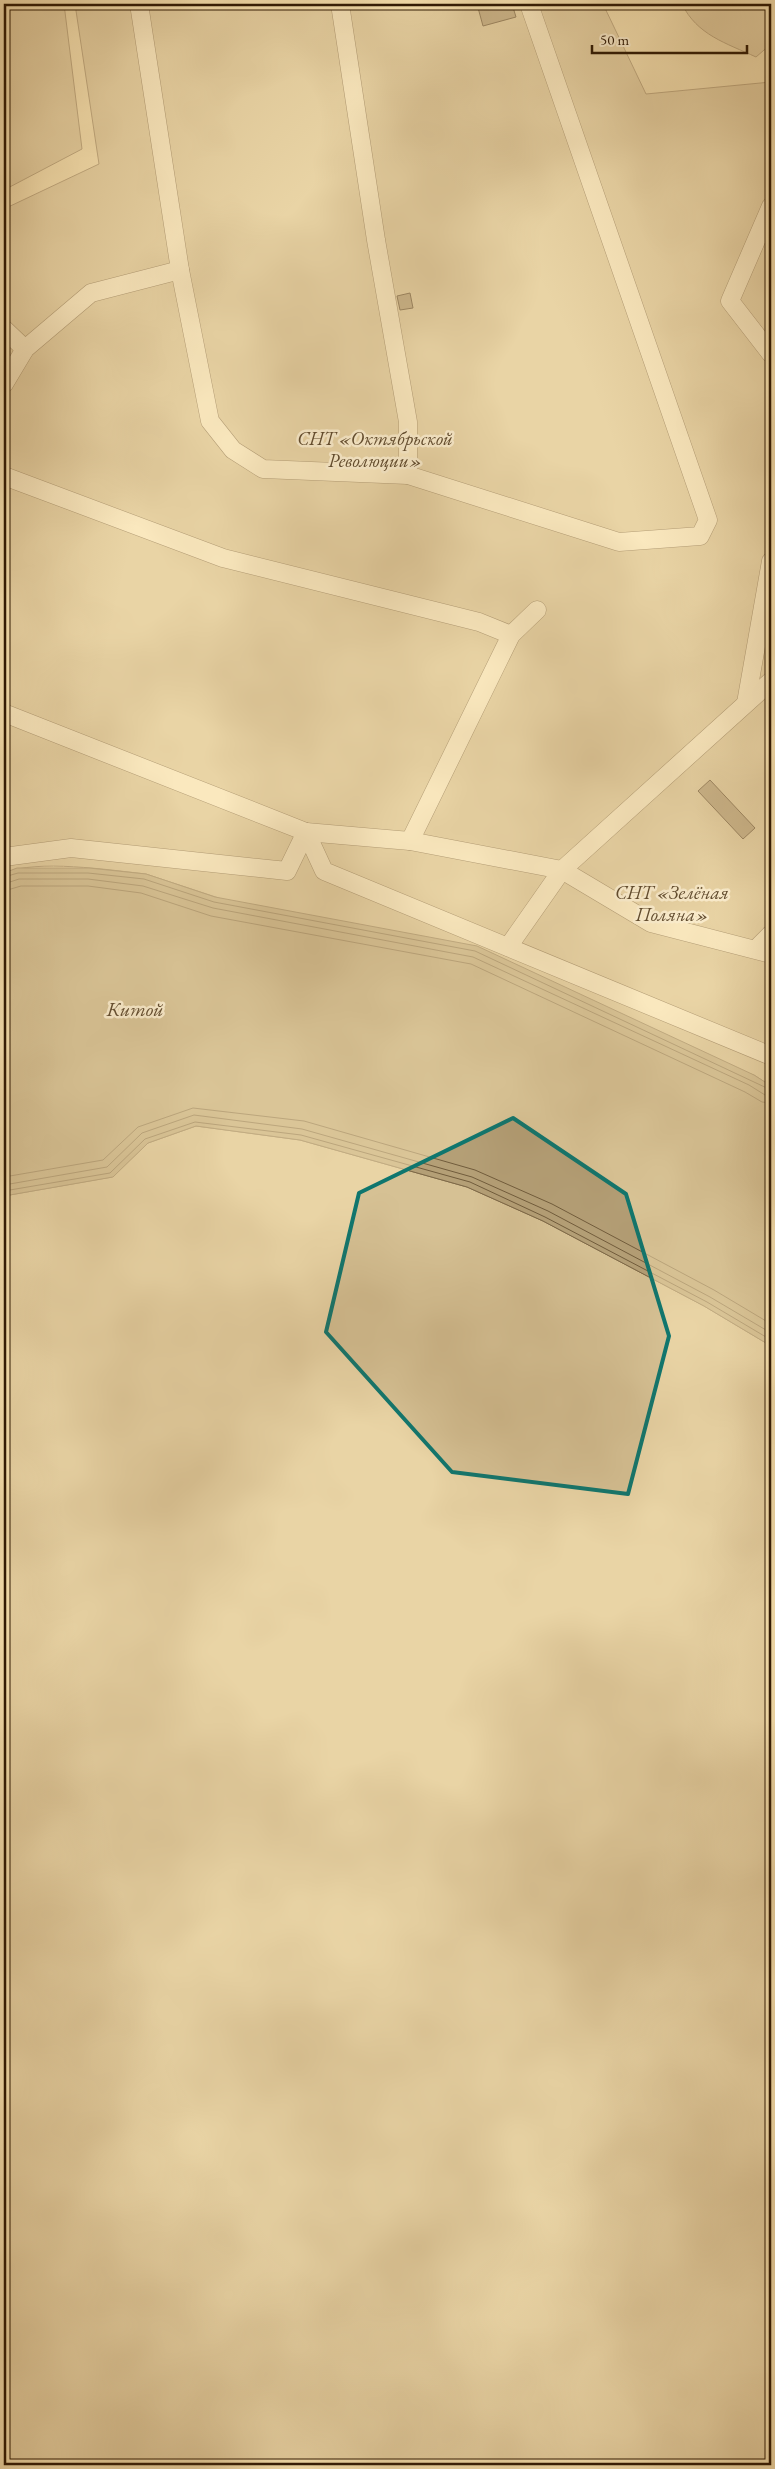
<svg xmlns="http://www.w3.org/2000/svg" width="775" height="2469" viewBox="0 0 775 2469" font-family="'EB Garamond',serif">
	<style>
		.green { fill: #d6c194; stroke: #826c4c }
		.water { fill: #b49f76; stroke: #7e6948 }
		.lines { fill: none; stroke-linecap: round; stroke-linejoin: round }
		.shore { stroke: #715c3c; stroke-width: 1 }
		.building { fill: #98825e; stroke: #2e1803 }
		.minor-casing { stroke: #614b2f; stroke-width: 19 }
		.minor { stroke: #fbedcd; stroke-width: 18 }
		.marked { fill: none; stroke: #0f766e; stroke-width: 4; stroke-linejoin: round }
		.labels { text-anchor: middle; stroke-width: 5; stroke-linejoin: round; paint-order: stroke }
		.park-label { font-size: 19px; font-style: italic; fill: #604b2e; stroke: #fbedcd }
		.water-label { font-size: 20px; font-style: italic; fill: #644e31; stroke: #fbedcd }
	</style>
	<rect width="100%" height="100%" fill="#f9e4b2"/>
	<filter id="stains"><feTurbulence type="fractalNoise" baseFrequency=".004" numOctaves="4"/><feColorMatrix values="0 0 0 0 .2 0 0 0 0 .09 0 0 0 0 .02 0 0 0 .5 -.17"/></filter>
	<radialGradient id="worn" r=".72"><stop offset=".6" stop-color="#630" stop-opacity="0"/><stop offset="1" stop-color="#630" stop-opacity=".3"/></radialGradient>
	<g class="green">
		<polygon points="4,4 64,4 82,149 4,190"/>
		<path d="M75,4H603L646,94L771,82V1086L754,1075L146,874C109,870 37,859 4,873V209L99,164Z"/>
		<path d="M682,4H771V44L756,57C726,43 697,35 682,4Z"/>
		<polygon points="196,1126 300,1140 467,1187 543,1221 704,1306 771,1346 771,2465 4,2465 4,1196 112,1177 148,1143"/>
	</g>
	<polygon class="water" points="17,868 89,868 146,874 215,897 477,946 754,1075 771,1086 771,1346 704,1306 543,1221 467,1187 300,1140 196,1126 148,1143 113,1177 4,1196 4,873"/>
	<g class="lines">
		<g class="shore">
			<polyline points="4,877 18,873 88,873 144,879 214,902 475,951 771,1090"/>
			<polyline points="4,884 19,879 88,879 143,886 213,908 473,957 749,1085 765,1095 771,1096"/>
			<polyline points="4,891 21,886 88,886 141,893 211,916 471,964 745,1092 762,1102 771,1103"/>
			<polyline points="4,1177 103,1160 138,1127 193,1108 304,1121 475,1170 552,1204 714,1290 771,1324"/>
			<polyline points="4,1185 107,1167 142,1133 194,1115 302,1129 472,1177 548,1211 710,1297 771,1333"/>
			<polyline points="4,1191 110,1173 145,1139 195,1122 301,1135 470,1182 545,1217 707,1302 771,1340"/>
		</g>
	</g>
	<g class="building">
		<polygon points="477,4 512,4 516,17 483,26"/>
		<polygon points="410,293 413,308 400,310 397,296"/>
		<polygon points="710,780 755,828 743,839 698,791"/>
	</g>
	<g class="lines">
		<g class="minor-casing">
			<g id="minor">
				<polyline points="139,4 180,270 210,421 233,450 263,469 408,475 619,542 700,536 708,520 529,4"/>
				<polyline points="340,4 376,240 408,422 408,475"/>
				<polyline points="771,206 730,301 771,354"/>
				<polyline points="4,329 25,349"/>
				<polyline points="4,384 25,349 91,293 180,270"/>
				<polyline points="4,476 223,558 479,622 511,635"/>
				<polyline points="746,703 771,561"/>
				<polyline points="4,713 306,832 410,841 562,870 651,923 771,954"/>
				<polyline points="306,832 324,871 771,1056"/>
				<polyline points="410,841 511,635 537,610"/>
				<polyline points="4,857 71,848 287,871 306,832"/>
				<polyline points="508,947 562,870 771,681"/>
				<polyline points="756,949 771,934"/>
			</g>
		</g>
		<use href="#minor" class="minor"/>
	</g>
	<path d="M0 0H775V2469H0ZM513,1118L626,1194L669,1336L628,1494L452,1472L326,1332L359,1193Z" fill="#f9e4b2" fill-opacity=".55" fill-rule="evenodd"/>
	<path class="marked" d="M513,1118L626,1194L669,1336L628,1494L452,1472L326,1332L359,1193Z"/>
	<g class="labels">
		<g class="park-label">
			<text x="375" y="445">СНТ «Октябрьской<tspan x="375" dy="22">Революции»</tspan></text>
			<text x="672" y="899">СНТ «Зелёная<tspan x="672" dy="22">Поляна»</tspan></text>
		</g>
		<g class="water-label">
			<text x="135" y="1016">Китой</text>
		</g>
	</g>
	<rect width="775" height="2469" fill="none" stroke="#f9e4b2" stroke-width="20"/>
	<rect x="5" y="5" width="765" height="2459" fill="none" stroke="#2e1803" stroke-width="2.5"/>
	<rect x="10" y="10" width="755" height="2449" fill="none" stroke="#2e1803"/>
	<path d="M592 45v8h155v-8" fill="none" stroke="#2e1803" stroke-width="2.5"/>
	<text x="600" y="45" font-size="15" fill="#2e1803" stroke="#fbedcd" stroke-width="4" paint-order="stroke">50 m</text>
	<rect width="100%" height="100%" filter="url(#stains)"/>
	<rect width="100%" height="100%" fill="url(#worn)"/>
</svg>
